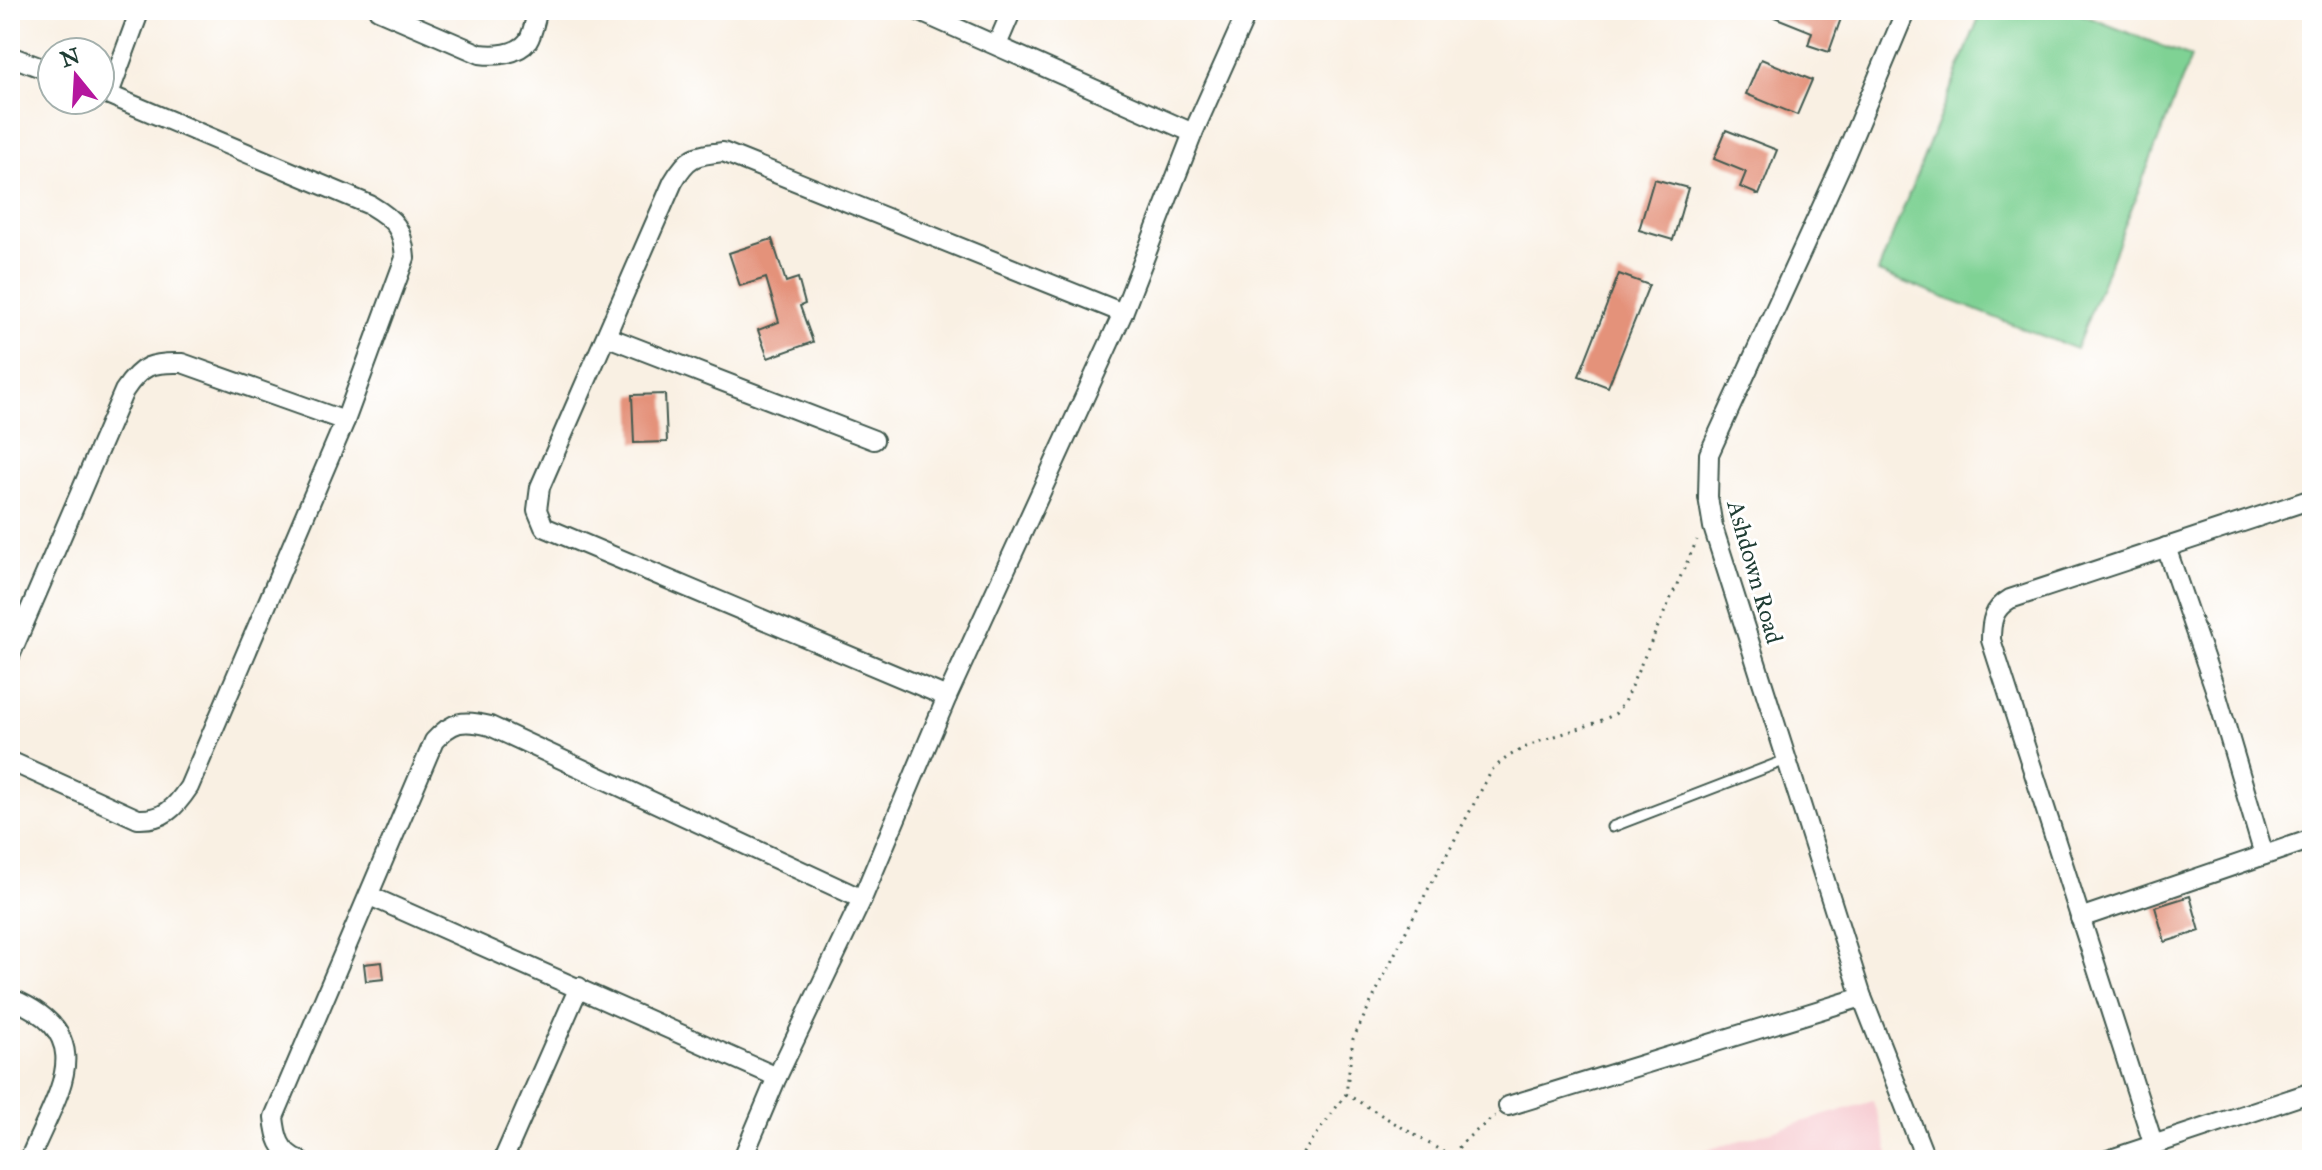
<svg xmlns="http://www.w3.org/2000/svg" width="2322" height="1170" viewBox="0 0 2322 1170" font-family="'IM FELL Great Primer',serif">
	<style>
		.built { fill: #f7cfd4 }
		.green { fill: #7fd294; stroke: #4f8864; stroke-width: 2 }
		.building { fill: #e4927a }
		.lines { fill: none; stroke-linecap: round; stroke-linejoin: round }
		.service-casing { stroke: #40584e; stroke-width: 13 }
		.minor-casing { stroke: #40584e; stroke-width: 22 }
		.path { stroke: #40584e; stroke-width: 3; stroke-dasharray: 2 6; stroke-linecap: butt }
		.service { stroke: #fff; stroke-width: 9 }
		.minor { stroke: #fff; stroke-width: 18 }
		.labels { text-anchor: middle; stroke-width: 6; stroke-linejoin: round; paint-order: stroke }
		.street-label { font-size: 24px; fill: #1f3d34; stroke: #fff }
	</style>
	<rect width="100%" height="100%" fill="#fff"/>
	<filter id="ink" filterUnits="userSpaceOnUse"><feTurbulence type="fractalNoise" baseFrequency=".0125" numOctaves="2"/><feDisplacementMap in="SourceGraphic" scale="16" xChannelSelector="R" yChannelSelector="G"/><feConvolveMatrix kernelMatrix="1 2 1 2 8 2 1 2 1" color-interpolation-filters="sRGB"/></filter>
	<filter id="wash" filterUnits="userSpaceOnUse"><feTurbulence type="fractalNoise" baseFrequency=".006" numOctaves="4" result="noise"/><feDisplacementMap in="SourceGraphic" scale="32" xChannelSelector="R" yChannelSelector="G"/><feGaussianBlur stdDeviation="1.8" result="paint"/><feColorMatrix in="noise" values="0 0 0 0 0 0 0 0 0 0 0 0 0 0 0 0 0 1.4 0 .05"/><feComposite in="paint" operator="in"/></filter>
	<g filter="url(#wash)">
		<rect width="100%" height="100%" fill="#f9f0e3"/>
		<polygon class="built" points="1873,1101 1891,1160 1673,1160"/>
		<polygon class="green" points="1982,10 2070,10 2191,57 2076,349 1878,272"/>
		<g id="blocks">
			<g class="building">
				<polygon points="1757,10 1844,10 1829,52 1808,45 1812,32"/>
				<polygon points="1761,59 1812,80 1797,115 1746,94"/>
				<polygon points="1726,130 1777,150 1759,195 1740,187 1746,172 1714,159"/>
				<polygon points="1654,179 1688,188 1673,240 1639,230"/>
				<polygon points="772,239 786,282 798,278 805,304 800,306 813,342 768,358 758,330 779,322 766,278 740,286 729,253"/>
				<polygon points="1619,274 1649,285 1608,387 1579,376"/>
				<polygon points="665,394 667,442 634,443 632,395"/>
				<polygon points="2190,896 2200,931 2165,942 2155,907"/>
				<polygon points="382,962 384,979 366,981 364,964"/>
			</g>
		</g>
	</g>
	<g filter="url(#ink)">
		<use href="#blocks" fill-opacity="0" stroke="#40584e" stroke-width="2"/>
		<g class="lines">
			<g class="service-casing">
				<polyline id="service" points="1612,827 1786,760"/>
			</g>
			<g class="minor-casing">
				<g id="minor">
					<path d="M378,10L480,54C495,56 517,55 528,41C533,33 535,19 538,10"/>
					<polyline points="916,10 1193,133"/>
					<polyline points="1906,10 1842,163 1709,454 1708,497 1713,527 1862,997 1926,1160"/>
					<polyline points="997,45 1012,10"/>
					<polyline points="10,56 52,72"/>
					<polyline points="109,94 140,10"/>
					<polyline points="608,337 874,440"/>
					<polyline points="2166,547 2215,689 2264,855"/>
					<path d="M10,656L124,391C141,365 152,362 182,363L345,421"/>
					<path d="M947,697L544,527L537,510L540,487L673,182C688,156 695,155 723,152L1123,313"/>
					<path d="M10,761L138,819C164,820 175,808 189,787L345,421L405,258C403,228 395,220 370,205L100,91"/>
					<polyline points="370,896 777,1077"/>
					<polyline points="2080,918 2312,839"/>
					<path d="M10,998C103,1036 57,1092 29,1160"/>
					<polyline points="1508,1106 1862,997"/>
					<path d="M2154,1146L1991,640C1991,621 1993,609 2010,599L2312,499"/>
					<path d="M299,1160C279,1152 276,1136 274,1117L434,741C452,721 463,719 490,726L862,899"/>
					<polyline points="503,1160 579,987"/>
					<polyline points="742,1160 777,1077 862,899 947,697 1123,313 1193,133 1248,10"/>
					<polyline points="2108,1160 2312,1092"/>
				</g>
			</g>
			<g class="path">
				<polyline points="1346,1094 1450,1156"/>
				<path d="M1298,1160L1346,1094L1353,1039L1409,925L1492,770C1525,737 1575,735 1615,714L1624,702L1697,540"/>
				<polyline points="1448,1160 1466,1139 1495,1116"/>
			</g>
			<use href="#service" class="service"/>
			<use href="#minor" class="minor"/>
		</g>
	</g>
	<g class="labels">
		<g class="street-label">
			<text transform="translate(1755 572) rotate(74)" y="8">Ashdown Road</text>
		</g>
	</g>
	<rect width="2322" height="1170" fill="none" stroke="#fff" stroke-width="40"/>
	<g transform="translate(76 76) rotate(342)"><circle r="38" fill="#ffffff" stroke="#a5b1ae" stroke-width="2"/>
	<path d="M0-6L14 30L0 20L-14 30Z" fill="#b5179e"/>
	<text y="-12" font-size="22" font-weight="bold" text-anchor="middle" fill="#1f3d34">N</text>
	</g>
</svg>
